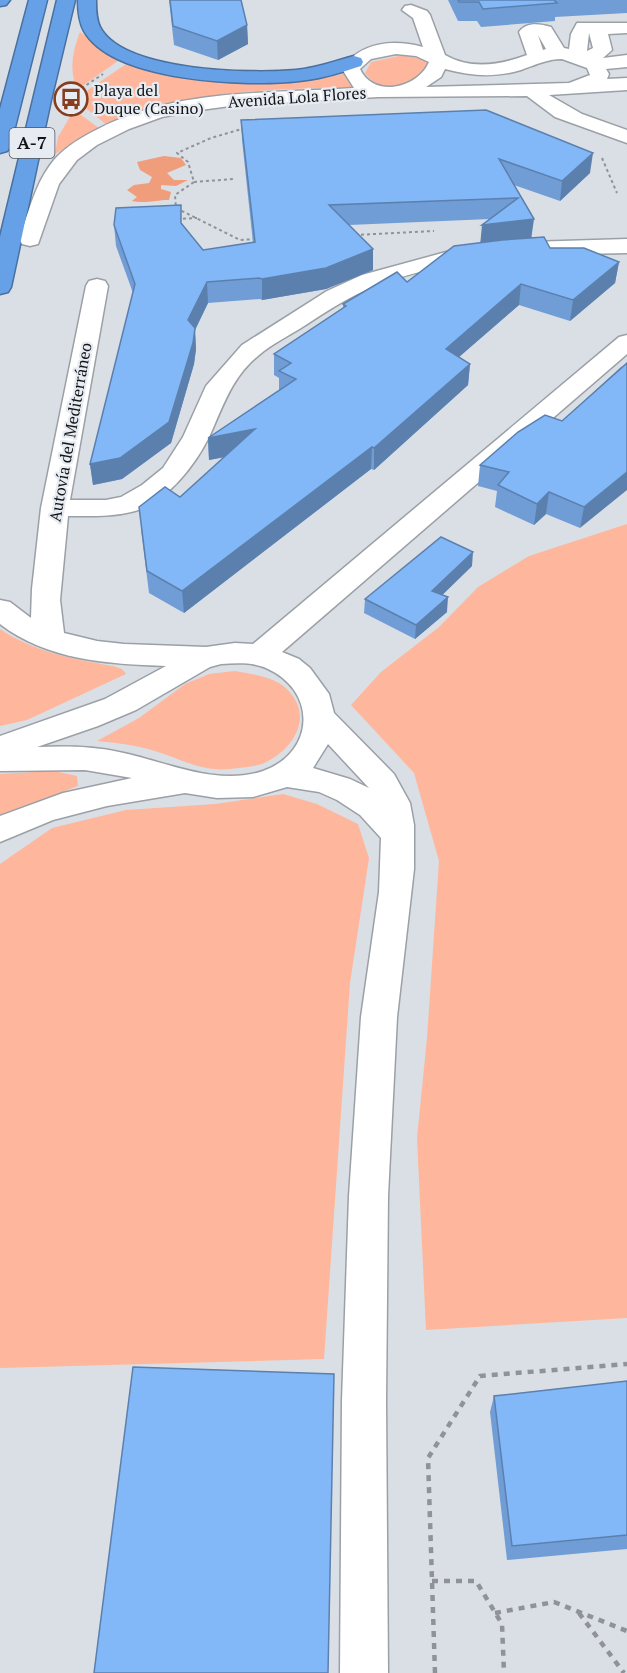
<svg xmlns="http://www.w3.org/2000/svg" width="627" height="1673" viewBox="0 0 627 1673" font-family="'PT Serif',serif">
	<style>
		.green { fill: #feb79c }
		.water { fill: #f09d7c }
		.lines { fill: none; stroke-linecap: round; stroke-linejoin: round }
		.minor-casing { stroke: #9ba0a6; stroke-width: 3 }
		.highway-casing { stroke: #49709f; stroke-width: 3 }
		.path-far1 { stroke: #8f9398; stroke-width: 2; stroke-dasharray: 3 3; stroke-linecap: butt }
		.path { stroke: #8f9398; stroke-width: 4.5; stroke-dasharray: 6 6; stroke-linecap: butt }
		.minor { fill: #fff; fill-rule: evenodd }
		.highway { fill: #66a1e8; fill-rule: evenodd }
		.wall { fill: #709dd5 }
		.shaded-wall { fill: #5b80ae }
		.building { fill: #82b7f8; stroke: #5b80ae; stroke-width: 1.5 }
		.labels { text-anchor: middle; stroke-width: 4.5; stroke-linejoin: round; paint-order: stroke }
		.far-poi-label { font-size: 16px; fill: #131417; stroke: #e7ecf3; text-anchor: start }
		.far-street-label { font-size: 16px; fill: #131417; stroke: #e7ecf3 }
		.shield { fill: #e7ecf3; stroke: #535559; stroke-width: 1.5 }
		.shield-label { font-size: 18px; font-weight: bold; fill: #131417 }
	</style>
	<rect width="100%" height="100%" fill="#dadfe5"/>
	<g class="green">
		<path d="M80,32L118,61L78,89C68,73 73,49 80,32Z"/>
		<path d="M403,55L427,60L429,66C413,85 382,97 365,73L371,62Z"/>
		<path d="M126,64C197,85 275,91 347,73L356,89C292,86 225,91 164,106C144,111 125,119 107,125L83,106L88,90Z"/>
		<polygon points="74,110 99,128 55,154 58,137"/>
		<polygon points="627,524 627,1318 426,1330 417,1138 427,1038 439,861 414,773 351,705 381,672 439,627 478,587 529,556"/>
		<path d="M0,629C34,652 73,659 113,666L122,669L126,674L27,720L0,726Z"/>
		<path d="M235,671C251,674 275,677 287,689C315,717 293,751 262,764C253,767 240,768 230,769C202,772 181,759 155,751C136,745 117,743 97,741L139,718L185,684L209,674Z"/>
		<polygon points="54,771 77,776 78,786 0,815 0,774"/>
		<polygon points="283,794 317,804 358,824 369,858 350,983 324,1359 0,1368 0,864 52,828 126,810 215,804"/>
	</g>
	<path class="water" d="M164,156L181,158L186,165L167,173L174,180H188L176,186L161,185V189L171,192L169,200C155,200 146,204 132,201L137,197L127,190L134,185L149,183L152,177L140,170L137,162Z"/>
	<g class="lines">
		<g class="minor-casing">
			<g id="minor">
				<path d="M411,5L427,11L430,15L445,55C471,70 500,65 527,55L519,32C527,21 540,24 551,27L564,48L569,49L571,34L577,23H627V33L608,34L612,50L603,58L627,55V67L606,69L609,74L607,79L627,78V90L549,95L582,114L627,130V143L555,117L527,96L378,97L230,106L193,111L162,117L129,129L97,145L77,160L59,184L38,244L30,246L22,244L19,239C29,212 35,183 54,160C66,146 82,137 98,129C177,88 268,94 354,88L342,69C360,42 393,39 423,47L413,18L402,10L405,6ZM589,33L593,48L587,51ZM538,35L546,49L543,50ZM396,54L416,56L429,62C418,88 374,99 360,69L371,59ZM562,59L587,68L590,75L569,83L426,87L441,77L445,69C471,76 495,78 521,70C535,65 547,59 562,59Z"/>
				<path d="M627,239V253C544,255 455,254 376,286C349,296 326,312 301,328C288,336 272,344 259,355C232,377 224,404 210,435C196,464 168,501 135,511C113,517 91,516 68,516L60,600L64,633L97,641L124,644L206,647L235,643L253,644L619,337L627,335V354L282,652L299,659L310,668L329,694L334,713L394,774L410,803L414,825V869L397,1017L388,1196L386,1401L388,1673H340L342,1401L349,1196L361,1017L379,892L381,838L360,815L337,800L319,792L287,787L253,797L217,798L185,793L107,806L53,820L0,842V816L63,793L132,778L85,770L0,771V736L105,699L166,666C107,664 47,660 0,624V600L10,602L31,618L32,589L41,508L86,286L89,281L97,279L105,281L108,286L70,500H106L121,497L142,485L163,468L183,437L206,386L242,345L327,291L362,275L446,252L529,242ZM221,664C236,663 252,662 266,668C317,690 316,752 263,771C216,787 165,761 119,752C92,746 64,746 37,747L98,726L136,710L210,667ZM328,744L369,788L350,779L313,768Z"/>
			</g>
		</g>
		<g class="highway-casing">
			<g id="highway">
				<polygon points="0,0 10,0 6,5 0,6"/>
				<polygon points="29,0 47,0 10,147 7,151 0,153 0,109"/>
				<polygon points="57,0 75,0 51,100 11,287 8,292 0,294 0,237"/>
				<path d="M78,0H96C96,9 96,19 100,27C123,72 252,74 296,70C316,68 335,61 354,56L361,58L363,62L361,66C340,73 320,79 299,81C247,87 113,82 84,31C79,22 78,10 78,0Z"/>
			</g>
		</g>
		<g class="path-far1">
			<polyline points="82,113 75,108 79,90 103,74"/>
			<polyline points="245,128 211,138 177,153 188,162 194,182 175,195 176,208 240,240 257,239"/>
			<polyline points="602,158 617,193"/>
			<polyline points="194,182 233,179"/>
			<polyline points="177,219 197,218"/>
			<polyline points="355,235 434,231"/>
		</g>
		<g class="path">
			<polyline points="432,1581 476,1581 502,1624 504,1673"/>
			<polyline points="495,1613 554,1602 627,1631"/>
			<polyline points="579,1613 624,1673"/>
			<polyline points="435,1673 428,1458 480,1376 627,1364"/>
		</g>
		<use href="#minor" class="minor"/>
		<use href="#highway" class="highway"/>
	</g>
	<g class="wall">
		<polygon points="169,0 241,0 247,25 248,44 218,60 174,45"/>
		<polygon points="448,0 627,0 627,13 555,17 555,21 481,27 477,21 458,21"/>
		<polygon points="241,120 590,173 560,201 514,185 532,238 550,248 619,262 615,283 570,321 519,305 459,357 470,364 468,385 374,470 371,469 184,613 149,593 141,529 180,497 225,457 209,460 208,438 279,390 279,378 274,375 274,354 343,308 343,304 407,282 480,243 490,219 349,225 373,270 326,289 262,300 260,299 208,303 195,330 196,349 194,364 171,443 122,479 93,485 90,464 133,293 116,246 114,225 182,225 203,250 253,243 242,140"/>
		<polygon points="622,366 580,528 546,514 534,525 495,507 497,491 478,486 480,465 562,421"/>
		<polygon points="472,566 442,595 447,612 415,639 364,613 365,599"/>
		<polygon points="627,1381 627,1549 507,1560 490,1412 494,1396"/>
	</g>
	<g class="shaded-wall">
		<polygon points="247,25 248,44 218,60 217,41"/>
		<polygon points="593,153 590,173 560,201 562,181"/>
		<polygon points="534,219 531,240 480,246 482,225"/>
		<polygon points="373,249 373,270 326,289 262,300 262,279"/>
		<polygon points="619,262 615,283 570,321 573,300"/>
		<polygon points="207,282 208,303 195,330 196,349 194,364 171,443 122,479 93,485 90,464"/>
		<polygon points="521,284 519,305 444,370 446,349"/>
		<polygon points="470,364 468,385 374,470 374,448"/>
		<polygon points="255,429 256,451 209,460 208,438"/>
		<polygon points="372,447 371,469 184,613 182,591"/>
		<polygon points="627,472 627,490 580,528 584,507"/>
		<polygon points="549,492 546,514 534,525 537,504"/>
		<polygon points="473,552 472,566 431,606 432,591"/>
		<polygon points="448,597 447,612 415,639 416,625"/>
	</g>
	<g class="building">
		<polygon points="170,0 241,0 247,25 217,41 173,26"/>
		<polygon points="458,0 554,0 557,3 483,9 479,2 459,2"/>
		<polygon points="486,110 593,153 562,181 499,159 534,219 482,225 518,198 329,205 373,249 326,268 262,279 259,278 207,282 188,320 195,328 193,343 169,422 120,458 90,464 135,284 114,225 116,208 181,205 181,223 203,250 255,242 241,120"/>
		<polygon points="544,237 550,248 584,248 619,262 573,300 521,284 446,349 470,364 374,448 372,447 182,591 147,571 139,507 165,487 180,497 255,429 208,438 296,379 279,371 291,363 274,354 346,306 343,304 397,272 407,282 454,246 502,240"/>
		<polygon points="627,363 627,472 584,507 549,492 537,504 498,485 509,472 480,465 518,432 545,415 562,421"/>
		<polygon points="441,537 473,552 432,591 448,597 416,625 365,599"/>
		<polygon points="133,1367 334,1374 328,1673 94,1673"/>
		<polygon points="627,1381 627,1535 512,1546 494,1396"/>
	</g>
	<defs>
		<g id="bus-ring" transform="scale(1.725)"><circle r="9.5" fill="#e7ecf3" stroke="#863e1f" stroke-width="1.5"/><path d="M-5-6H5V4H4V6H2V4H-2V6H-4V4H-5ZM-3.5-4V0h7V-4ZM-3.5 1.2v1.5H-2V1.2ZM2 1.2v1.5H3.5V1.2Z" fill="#863e1f"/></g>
	</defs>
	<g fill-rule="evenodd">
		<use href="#bus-ring" x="71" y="99"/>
	</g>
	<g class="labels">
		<g class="far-poi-label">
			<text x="94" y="96">Playa del<tspan x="94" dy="18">Duque (Casino)</tspan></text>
		</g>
		<g class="far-street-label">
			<text transform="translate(297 97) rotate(-4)" y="6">Avenida Lola Flores</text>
			<text transform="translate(70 432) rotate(-80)" y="6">Autovía del Mediterráneo</text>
		</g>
		<rect class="shield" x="9.5" y="128" width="45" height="30" rx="4.5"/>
		<g class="shield-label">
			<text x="32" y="149">A-7</text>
		</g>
	</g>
</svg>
